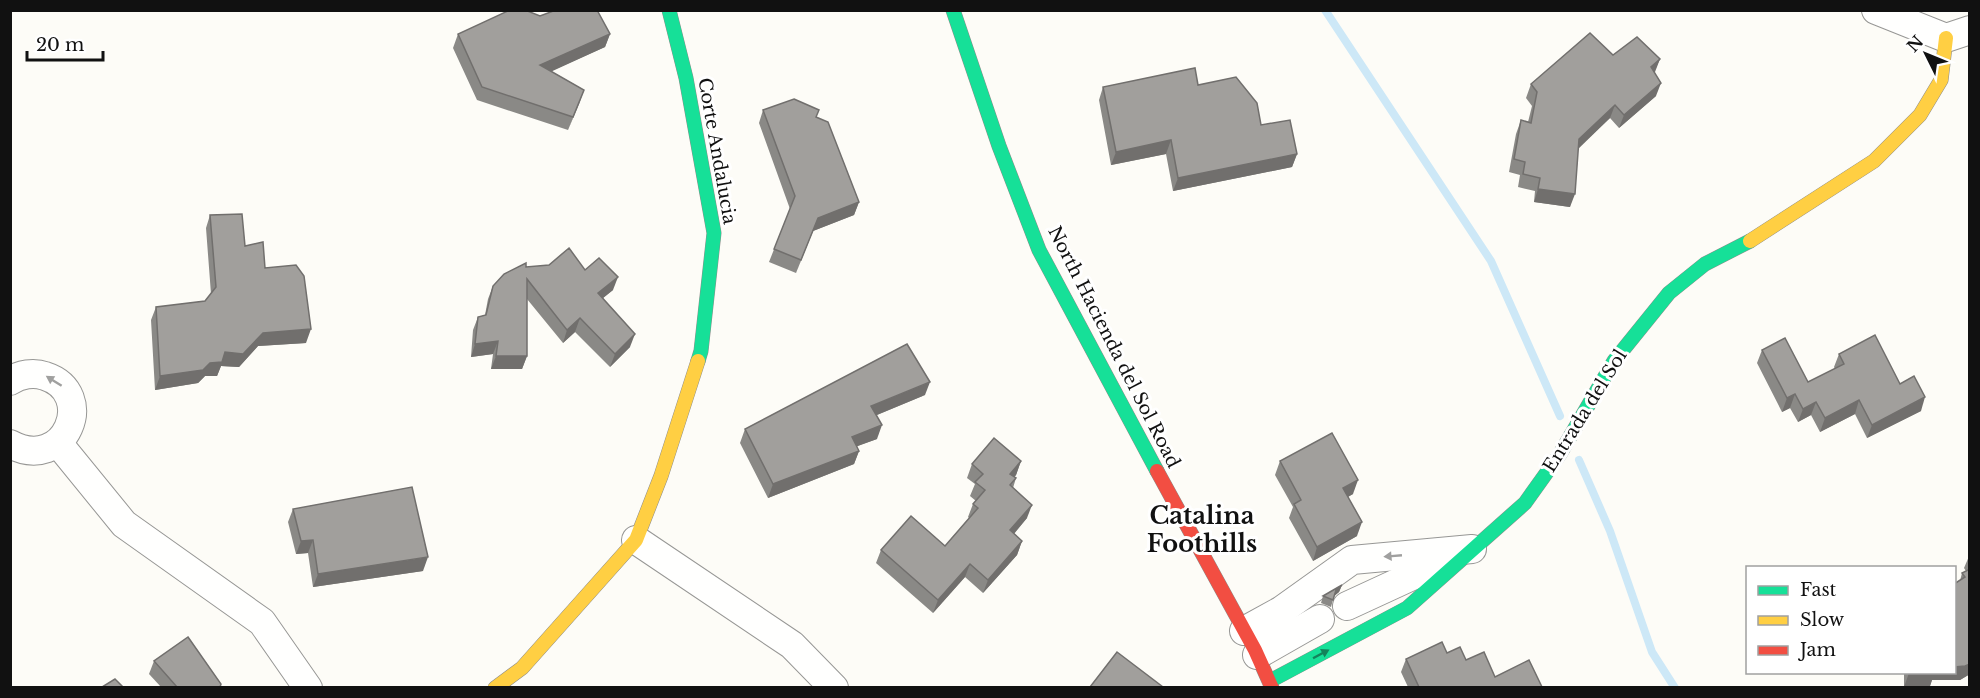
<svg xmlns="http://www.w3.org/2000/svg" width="1980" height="698" viewBox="0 0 1980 698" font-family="'Libre Baskerville',serif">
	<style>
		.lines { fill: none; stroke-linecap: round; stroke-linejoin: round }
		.stream { stroke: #cde8f7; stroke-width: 8 }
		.street-casing { stroke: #979795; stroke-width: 30 }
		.fast-casing { stroke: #8e8d8b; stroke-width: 15 }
		.slow-casing { stroke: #8e8d8b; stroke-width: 15 }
		.jam-casing { stroke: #8e8d8b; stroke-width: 15 }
		.street { stroke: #fffffe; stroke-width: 28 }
		.fast { stroke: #16e098; stroke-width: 14 }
		.slow { stroke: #ffcf43; stroke-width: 14 }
		.jam { stroke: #f24e42; stroke-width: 14 }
		.wall { fill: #8a8986 }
		.shaded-wall { fill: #716f6d }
		.building { fill: #a19f9c; stroke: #716f6d; stroke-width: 1.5 }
		.oneway { fill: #a0a09f }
		.oneway2 { fill: #14835b }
		.labels { text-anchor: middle; stroke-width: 6; stroke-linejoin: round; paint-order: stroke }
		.street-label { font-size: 18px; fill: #111; stroke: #fff }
		.district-label { font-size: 24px; font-weight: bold; fill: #111; stroke: #fff }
	</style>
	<rect width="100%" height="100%" fill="#fdfcf7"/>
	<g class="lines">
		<g class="stream">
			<polyline points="1325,10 1491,261 1560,416"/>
			<polyline points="1579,460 1610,531 1652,652 1675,688"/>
		</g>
		<g class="street-casing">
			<g id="street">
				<polyline points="1876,10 1946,38 1970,30"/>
				<path d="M10,381C20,374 34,372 45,376C98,393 66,474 10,444"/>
				<polyline points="58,443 124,524 262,622 308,688"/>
				<polyline points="636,540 792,645 834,688"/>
				<polyline points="1347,606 1451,558"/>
				<polyline points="1244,631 1282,610 1352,560 1472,549"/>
				<polyline points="1257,655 1320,619"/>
			</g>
		</g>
		<g class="fast-casing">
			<g id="fast">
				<polyline points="669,10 686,78 714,233 701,351 698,361"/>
				<polyline points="953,10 999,146 1039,250 1157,471"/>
				<polyline points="1270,681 1407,608 1525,503 1560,454 1614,361 1669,293 1705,264 1750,241"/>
			</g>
		</g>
		<g class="slow-casing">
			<g id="slow">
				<polyline points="1750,241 1874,161 1920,115 1941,80 1946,38"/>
				<polyline points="495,688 522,668 636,540 661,476 698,361"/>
			</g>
		</g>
		<g class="jam-casing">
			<polyline id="jam" points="1157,471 1255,650 1272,688"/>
		</g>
		<use href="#street" class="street"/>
		<use href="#fast" class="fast"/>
		<use href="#slow" class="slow"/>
		<use href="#jam" class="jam"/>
	</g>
	<g class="wall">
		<polygon points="540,16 610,34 605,47 551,71 584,90 568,130 477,100 453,48 458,34"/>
		<polygon points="1613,55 1660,59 1654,72 1656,96 1619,128 1610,118 1578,148 1570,207 1534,202 1535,191 1518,187 1520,175 1509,172 1516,134 1521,120 1528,122 1532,106 1526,98 1531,84"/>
		<polygon points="1198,85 1261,125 1297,154 1292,167 1173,191 1166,154 1111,165 1099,100 1103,87"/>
		<polygon points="763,110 816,117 859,202 854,215 813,231 796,273 769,262 790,209 759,123"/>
		<polygon points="210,215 245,246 265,268 306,343 258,346 239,367 221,366 217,376 205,376 198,383 155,390 151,320 156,307 205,301 211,294 206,228"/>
		<polygon points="585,270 613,290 603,298 630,347 610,367 575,332 563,343 527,299 527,356 522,369 491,369 493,354 471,357 473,330 478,317 485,315 488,299 493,286"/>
		<polygon points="1762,350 1808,382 1835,369 1834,367 1839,354 1900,384 1921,411 1867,438 1855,414 1820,432 1811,415 1798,422 1790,408 1782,412 1757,363"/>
		<polygon points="925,395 877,415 877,439 857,446 859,451 854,464 768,498 740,443 745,429"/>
		<polygon points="1021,461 1016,475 1014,477 1016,478 1013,488 1027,518 1014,534 1022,541 1017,555 983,593 965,577 933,613 876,563 881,550 945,546 969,518 968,517 973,504 976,501 970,496 975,484 967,478 972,464"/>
		<polygon points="1280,461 1353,494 1348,497 1357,536 1313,561 1289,518 1293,507 1275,475"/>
		<polygon points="293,509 423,571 313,587 308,553 296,554 288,522"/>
		<polygon points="1970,554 1970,674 1960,680 1932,680 1930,686 1904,687 1904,673 1892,673 1892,672 1954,672 1960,581 1962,573 1966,571 1964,568"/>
		<polygon points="1342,585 1339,592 1334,596 1331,607 1321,603 1323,596"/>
		<polygon points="1447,653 1466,660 1495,677 1542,687 1408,687 1401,672 1406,659"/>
		<polygon points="154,661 220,687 161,687 149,674"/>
	</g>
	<g class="shaded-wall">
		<polygon points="610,34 605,47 535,79 540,65"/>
		<polygon points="1660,59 1655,72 1646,80 1651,67"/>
		<polygon points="1661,83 1656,96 1619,128 1624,115"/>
		<polygon points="584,90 579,104 568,130 573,117"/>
		<polygon points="1615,105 1610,118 1574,153 1579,139"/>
		<polygon points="1171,140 1166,154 1111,165 1116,152"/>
		<polygon points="1297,154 1292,167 1173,191 1178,178"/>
		<polygon points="1538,189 1575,194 1570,207 1534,202"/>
		<polygon points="859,202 854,215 813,231 796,273 818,218"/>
		<polygon points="618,277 613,290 593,306 598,293"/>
		<polygon points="580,318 575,332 563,343 567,330"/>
		<polygon points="311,329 306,343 258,346 239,367 221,366 217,376 205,376 198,383 155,390 160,376 210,363 225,352 263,333"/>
		<polygon points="635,334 630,347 610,367 615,354"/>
		<polygon points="498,341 493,354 471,357 475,344"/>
		<polygon points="496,356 527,356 522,369 491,369"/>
		<polygon points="930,382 925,395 867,419 871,406"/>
		<polygon points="1795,394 1790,408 1782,412 1787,398"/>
		<polygon points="1925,397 1921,411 1867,438 1872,425"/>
		<polygon points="1859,400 1855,414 1820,432 1825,418"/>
		<polygon points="1816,402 1811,415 1798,422 1803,409"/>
		<polygon points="882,425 877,439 847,450 852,437"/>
		<polygon points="859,451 854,464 768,498 773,484"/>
		<polygon points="1021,461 1016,475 1006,487 1010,474"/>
		<polygon points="1358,480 1353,494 1338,502 1343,488"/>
		<polygon points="1032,505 1027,518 1005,544 1010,530"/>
		<polygon points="1362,522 1357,536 1313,561 1317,547"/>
		<polygon points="313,540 308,553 296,554 301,541"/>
		<polygon points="1022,541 1017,555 983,593 988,580"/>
		<polygon points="428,557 423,571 313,587 318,574"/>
		<polygon points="970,564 965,577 933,613 938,600"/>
		<polygon points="1342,585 1339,592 1333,597 1336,590"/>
		<polygon points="1970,664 1970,674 1960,680 1932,680 1930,686 1904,687 1909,673 1954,672 1954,667"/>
	</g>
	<g class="building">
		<polygon points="510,10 525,10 540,16 556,10 597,10 610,34 540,65 584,90 573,117 482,87 458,34"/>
		<polygon points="1590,33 1613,55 1637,37 1660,59 1651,67 1661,83 1624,115 1615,105 1579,139 1575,194 1538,189 1540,178 1523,174 1525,162 1514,159 1521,120 1531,123 1537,92 1531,84"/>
		<polygon points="1195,68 1198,85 1236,77 1257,103 1261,125 1290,120 1297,154 1178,178 1171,140 1116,152 1103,87"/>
		<polygon points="794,99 819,110 816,117 828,122 859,202 818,218 801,260 774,249 795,196 763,110"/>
		<polygon points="242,214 245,246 263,242 265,268 296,265 304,276 311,329 263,333 243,354 225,352 222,362 210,363 203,370 160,376 156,307 205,301 216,287 210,215"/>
		<polygon points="569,248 585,270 599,258 618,277 598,293 635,334 615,354 580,318 567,330 527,279 527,356 496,356 498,341 475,344 478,317 486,315 493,286 504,274 526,263 526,267 549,265"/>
		<polygon points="1875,335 1900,384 1914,376 1925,397 1872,425 1859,400 1825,418 1816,402 1803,409 1795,394 1787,398 1762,350 1785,338 1808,382 1844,364 1839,354"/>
		<polygon points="907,344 930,382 871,406 882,425 852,437 859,451 773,484 745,429"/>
		<polygon points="1332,433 1358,480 1343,488 1362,522 1317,547 1294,504 1301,500 1280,461"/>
		<polygon points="994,438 1021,461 1010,474 1016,478 1010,485 1032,505 1010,530 1022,541 988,580 970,564 938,600 881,550 911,516 945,546 978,508 973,504 985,490 975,482 983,474 972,464"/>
		<polygon points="412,487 428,557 318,574 313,540 301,541 293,509"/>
		<polygon points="1970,569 1970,664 1965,666 1954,667 1954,584 1965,577 1962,573"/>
		<polygon points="1342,585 1336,590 1333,600 1323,596"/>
		<polygon points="188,637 221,684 220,687 177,687 154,661"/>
		<polygon points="1442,642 1447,653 1460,647 1466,660 1484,652 1495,677 1529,660 1542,687 1419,687 1406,659"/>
		<polygon points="1117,652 1163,687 1090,687"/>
		<rect x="1909" y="672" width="26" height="1"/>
		<polygon points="115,679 123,687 102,687"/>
	</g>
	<defs><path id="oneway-solid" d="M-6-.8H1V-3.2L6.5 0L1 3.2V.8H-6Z" transform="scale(1.5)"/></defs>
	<g class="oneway">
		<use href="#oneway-solid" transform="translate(54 381) rotate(-148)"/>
		<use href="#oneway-solid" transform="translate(1393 556) rotate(175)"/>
	</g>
	<use class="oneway2" href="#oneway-solid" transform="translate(1321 654) rotate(-28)"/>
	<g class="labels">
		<g class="street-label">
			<text transform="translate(717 151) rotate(80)" y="6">Corte Andalucia</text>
			<text transform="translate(1114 347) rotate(63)" y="6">North Hacienda del Sol Road</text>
			<text transform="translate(1585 411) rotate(-58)" y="6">Entrada del Sol</text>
		</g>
		<g class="district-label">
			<text x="1202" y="524">Catalina<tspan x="1202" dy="28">Foothills</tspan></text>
		</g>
	</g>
	<rect width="1980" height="698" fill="none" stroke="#111111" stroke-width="24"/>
	<rect x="1746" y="566" width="210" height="108" fill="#ffffff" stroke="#a0a0a0" stroke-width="1.5"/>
	<rect x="1758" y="586" width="30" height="9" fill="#16e098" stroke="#a0a0a0" stroke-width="1.5"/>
	<text x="1800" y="596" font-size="18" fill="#111111">Fast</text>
	<rect x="1758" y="616" width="30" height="9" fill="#ffcf43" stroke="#a0a0a0" stroke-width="1.5"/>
	<text x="1800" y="626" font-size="18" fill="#111111">Slow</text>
	<rect x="1758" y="646" width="30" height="9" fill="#f24e42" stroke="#a0a0a0" stroke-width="1.5"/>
	<text x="1800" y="656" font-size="18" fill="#111111">Jam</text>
	<g transform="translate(1926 54) rotate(313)" stroke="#ffffff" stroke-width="4.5" paint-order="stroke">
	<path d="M0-4.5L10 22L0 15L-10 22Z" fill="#111111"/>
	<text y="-9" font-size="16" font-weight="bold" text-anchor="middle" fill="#111111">N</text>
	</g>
	<path d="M27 51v9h76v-9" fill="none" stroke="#111111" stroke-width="3"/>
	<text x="36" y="51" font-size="18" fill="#111111" stroke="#ffffff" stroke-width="4.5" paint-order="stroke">20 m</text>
</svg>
